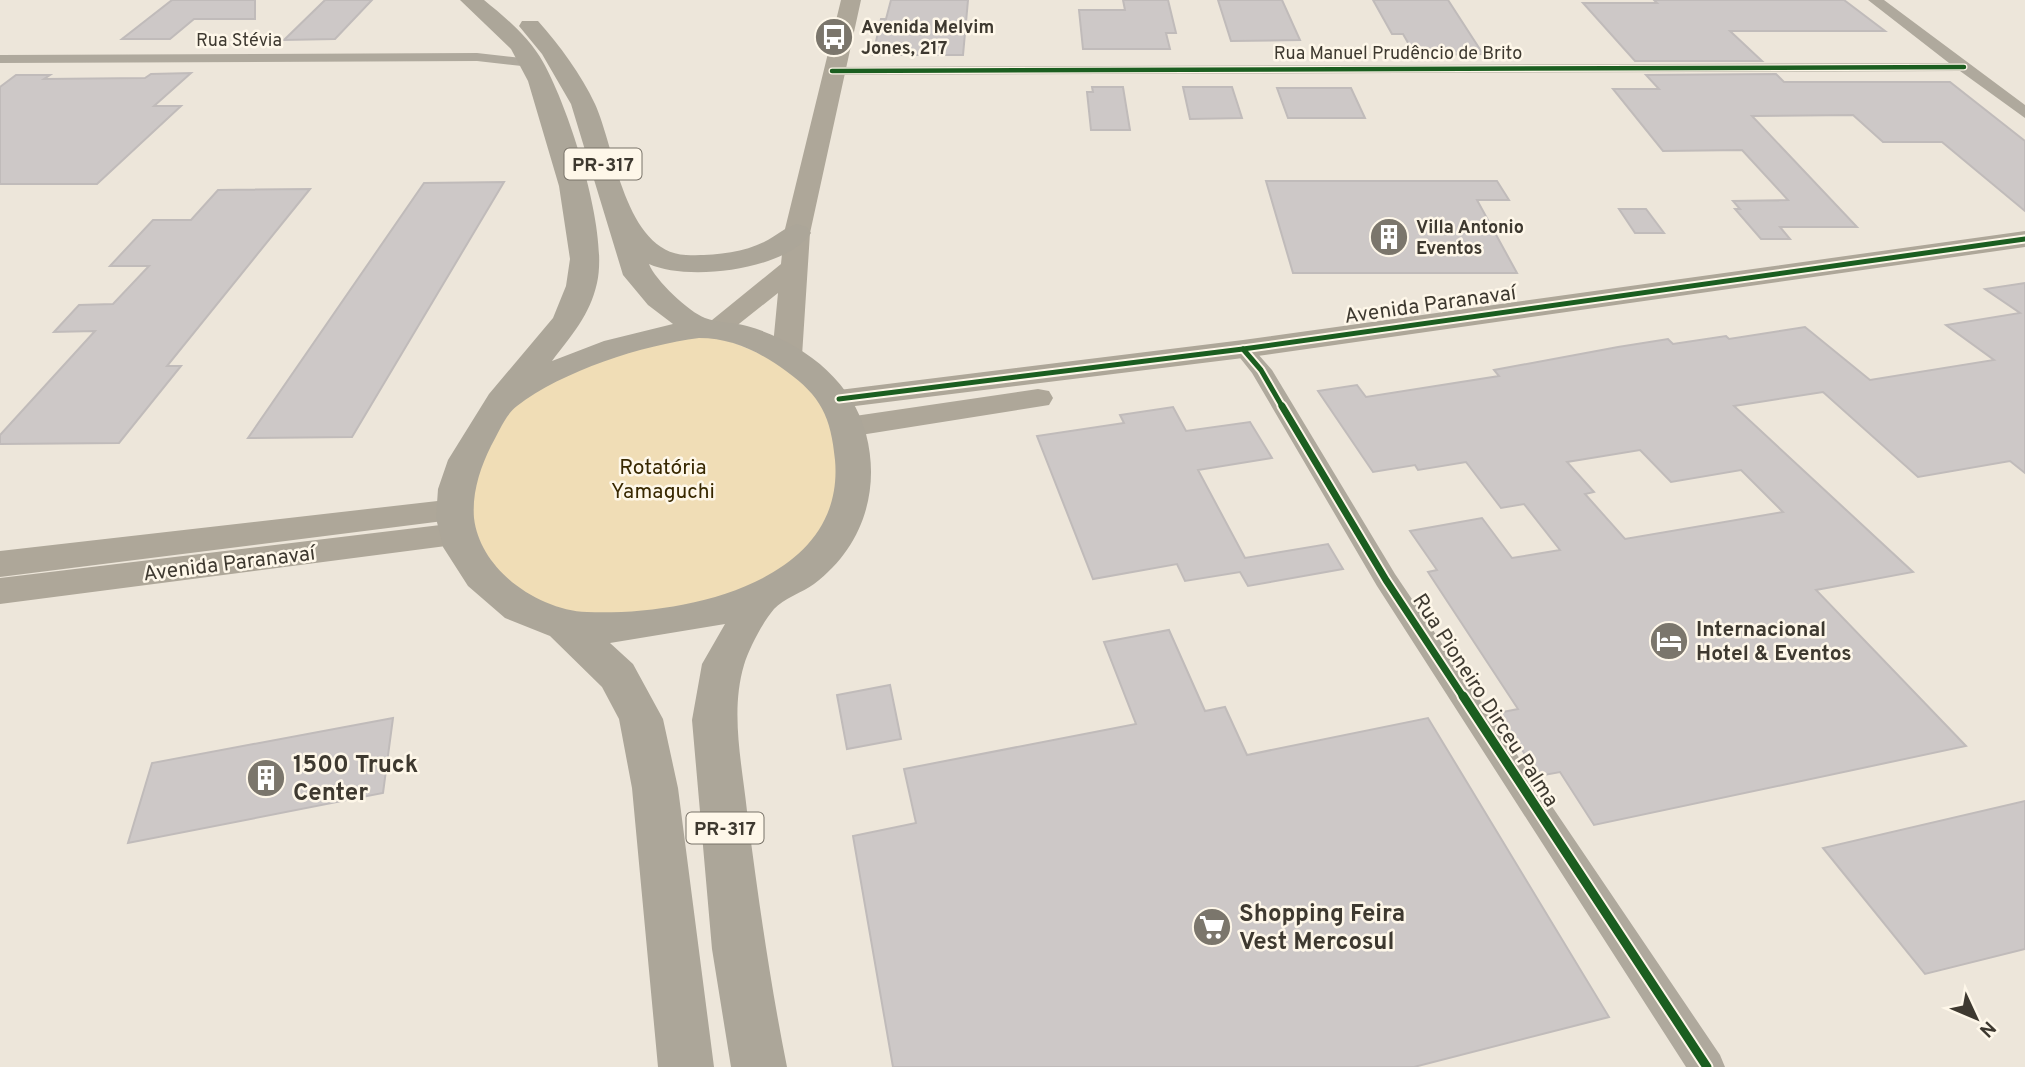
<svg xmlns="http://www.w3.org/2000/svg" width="2025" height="1067" viewBox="0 0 2025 1067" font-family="Overpass,sans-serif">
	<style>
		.green { fill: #f0ddb6 }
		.building { fill: #cdc8c7; stroke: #c0bbba; stroke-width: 2; fill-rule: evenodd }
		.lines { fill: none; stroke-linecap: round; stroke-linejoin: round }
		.street { fill: #afa99d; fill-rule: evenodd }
		.secondary { fill: #aea799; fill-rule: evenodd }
		.highway { fill: #aca699; fill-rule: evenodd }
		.cycleway-far3-casing { stroke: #fef7e9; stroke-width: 7 }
		.cycleway-far2-casing { stroke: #fef7e9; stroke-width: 9 }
		.cycleway-far1-casing { stroke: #fef7e9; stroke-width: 11 }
		.cycleway-casing { stroke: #fef7e9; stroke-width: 13 }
		.cycleway-far3 { stroke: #1b5e20; stroke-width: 4.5 }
		.cycleway-far2 { stroke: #1b5e20; stroke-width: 5 }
		.cycleway-far1 { stroke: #1b5e20; stroke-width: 7 }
		.cycleway { stroke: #1b5e20; stroke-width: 9 }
		.labels { text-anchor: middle; stroke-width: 5; stroke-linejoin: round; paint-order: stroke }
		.far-poi-label { font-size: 18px; font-weight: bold; fill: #3e3930; stroke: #fef7e9; text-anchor: start }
		.far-street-label { font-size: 18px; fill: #3e3930; stroke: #fef7e9 }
		.shield { fill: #fef7e9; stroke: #787268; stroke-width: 2 }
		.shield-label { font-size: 19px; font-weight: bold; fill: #3e3930 }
		.street-label { font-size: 21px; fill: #3e3930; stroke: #fef7e9 }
		.park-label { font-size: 21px; fill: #382801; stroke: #fef7e9 }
		.poi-label { font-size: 21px; font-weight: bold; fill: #3e3930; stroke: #fef7e9; text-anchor: start }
		.near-poi-label { font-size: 24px; font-weight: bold; fill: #3e3930; stroke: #fef7e9; text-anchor: start }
	</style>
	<rect width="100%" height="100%" fill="#ede6da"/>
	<polygon class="green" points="698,328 814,376 855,463 793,580 637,626 501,596 455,510 471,445 557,368"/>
	<g class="building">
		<polygon points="172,0 255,0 255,19 194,19 170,39 122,39"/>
		<polygon points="325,0 372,0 335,39 284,40"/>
		<polygon points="891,0 968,0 963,55 873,55 881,19 886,19"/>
		<polygon points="1123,0 1168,0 1176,33 1166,33 1170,49 1083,49 1079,10 1125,10"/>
		<polygon points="1218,0 1282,0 1300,40 1231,41"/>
		<polygon points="1373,0 1448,0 1483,54 1415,55 1403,34 1392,34"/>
		<polygon points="1654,0 1844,0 1885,31 1730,31 1762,61 1635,61 1583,3 1657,3"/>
		<polygon points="191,73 154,106 181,106 97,184 0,184 0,87 16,75 50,75 44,79 145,78 151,74"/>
		<polygon points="1776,74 1784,82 1950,82 2025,141 2025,211 1942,142 1883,142 1853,115 1752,116 1857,227 1780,227 1790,239 1761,239 1735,209 1740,209 1733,201 1788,200 1742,150 1663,151 1613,89 1659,89 1646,75"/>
		<polygon points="1092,87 1123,87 1130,130 1091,130 1087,92 1093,92"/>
		<polygon points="1183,87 1232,87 1242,118 1190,119"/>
		<polygon points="1277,88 1351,88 1365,118 1288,118"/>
		<polygon points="1266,181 1497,181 1509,200 1477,200 1517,273 1293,273"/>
		<polygon points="504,182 352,437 248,438 424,183"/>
		<polygon points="310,189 167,366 181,366 119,443 0,444 0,435 95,331 54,332 79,305 113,304 149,266 110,266 153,220 191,220 218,190"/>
		<polygon points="1619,209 1646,209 1664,233 1635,233"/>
		<path d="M2025,283V473L2010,461L1918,477L1823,392L1734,406L1913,572L1816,590L1966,746L1594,825L1560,772L1539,776L1498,713L1518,709L1428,572L1437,570L1410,531L1482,518L1512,558L1560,550L1524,504L1501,508L1466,462L1418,470L1415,465L1373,472L1318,391L1357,385L1366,397L1499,376L1494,370L1618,347L1668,339L1673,344L1726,336L1729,339L1805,327L1870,380L1994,360L1946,325L2020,313L1985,289ZM1640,450L1671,482L1741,470L1783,512L1625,539L1585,494L1594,492L1567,462Z"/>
		<polygon points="1173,407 1186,431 1250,422 1272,458 1198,470 1245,558 1328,544 1343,569 1248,586 1240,572 1185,581 1177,564 1093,579 1037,436 1124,423 1120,415"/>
		<polygon points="1169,630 1205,711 1225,707 1247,755 1428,718 1609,1017 1414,1067 893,1067 853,836 916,823 904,769 1136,724 1104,642"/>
		<polygon points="890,685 901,739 847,749 837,695"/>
		<polygon points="393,718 383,793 128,843 152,763"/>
		<polygon points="2025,801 2025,949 1925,974 1823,848"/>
	</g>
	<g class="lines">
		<g class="street">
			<polygon points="1868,0 1884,0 2025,105 2025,118 1960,71 832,75 825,71 832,67 1949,63"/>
			<polygon points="477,53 531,59 538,63 531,67 477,61 0,63 0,55"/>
			<polygon points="1243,343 1250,345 1272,370 1395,574 1720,1055 1725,1067 1686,1067 1377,586 1252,373 1233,349"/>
		</g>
		<g class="secondary">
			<polygon points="841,0 861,0 810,233 802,356 798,362 787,365 776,362 772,356 778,293 725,335 715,338 705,335 701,329 781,264 784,233"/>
			<polygon points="2025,231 2025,247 1243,358 839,408 828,406 823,399 828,392 839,390 1243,340"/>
			<polygon points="1038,389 1049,391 1053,398 1049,405 848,437 837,434 832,427 837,420 848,417"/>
			<polygon points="455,499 467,502 472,510 467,518 0,577 0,551"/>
			<polygon points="457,523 469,527 475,535 469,543 0,604 0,578"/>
		</g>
		<path class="highway" d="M460,0H484C506,18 529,37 543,62C569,108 609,231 597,283C590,315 571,336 552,361L604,341L673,324L648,305L623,275L571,104L542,54L519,26L522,21H538C560,46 581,74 595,104C615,148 625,252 686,255C711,256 742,253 764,242C776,236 784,228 797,224L807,227L811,233C786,270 688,282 649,264C655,280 689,312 705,318C717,323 734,322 747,326C800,341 852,379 866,434C881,491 862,548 814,584C803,592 783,599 774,609C763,622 749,648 744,665C730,712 742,764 747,811C758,897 770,982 787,1067H731L712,949L692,720L702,664L725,624L610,643L633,664L663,719L678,788L714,1067H658L632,788L619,719L602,687L550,636L505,618L468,586L443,547L436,518L438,489L448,460L489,394L553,318L566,286L570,259L559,186L528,81L511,49ZM699,338C732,338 760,352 786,371C821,396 831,417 835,460C846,584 681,616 587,612C538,610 480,570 474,518C472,493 480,468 491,446C498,434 505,415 517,406C562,371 643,345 699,338Z"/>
		<g class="cycleway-far3-casing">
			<polyline id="cycleway-far3" points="832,71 1964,67"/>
		</g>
		<g class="cycleway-far2-casing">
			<g id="cycleway-far2">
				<polyline points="1243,349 1261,370 1283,408"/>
				<polyline points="839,399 1243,349 2025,239"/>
			</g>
		</g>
		<g class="cycleway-far1-casing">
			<polyline id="cycleway-far1" points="1282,406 1386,580 1464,698"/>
		</g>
		<g class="cycleway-casing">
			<polyline id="cycleway" points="1463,696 1707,1067"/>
		</g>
		<use href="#cycleway-far3" class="cycleway-far3"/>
		<use href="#cycleway-far2" class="cycleway-far2"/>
		<use href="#cycleway-far1" class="cycleway-far1"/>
		<use href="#cycleway" class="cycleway"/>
	</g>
	<defs>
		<g id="bus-disc" transform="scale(2.0125)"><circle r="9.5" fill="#7b766c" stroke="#fef7e9"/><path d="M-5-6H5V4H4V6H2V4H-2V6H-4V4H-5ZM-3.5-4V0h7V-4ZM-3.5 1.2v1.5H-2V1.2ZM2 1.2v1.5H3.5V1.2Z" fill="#fff"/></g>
		<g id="building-disc" transform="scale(2.0125)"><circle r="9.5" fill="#7b766c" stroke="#fef7e9"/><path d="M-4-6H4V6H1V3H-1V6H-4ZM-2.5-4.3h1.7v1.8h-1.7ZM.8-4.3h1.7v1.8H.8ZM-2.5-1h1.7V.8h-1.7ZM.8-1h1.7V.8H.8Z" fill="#fff"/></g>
		<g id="hotel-disc" transform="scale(2.0125)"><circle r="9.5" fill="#7b766c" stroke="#fef7e9"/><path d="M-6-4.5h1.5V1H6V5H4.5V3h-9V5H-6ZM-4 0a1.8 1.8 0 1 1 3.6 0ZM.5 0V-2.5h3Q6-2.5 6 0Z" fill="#fff"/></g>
		<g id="supermarket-disc" transform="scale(2.0125)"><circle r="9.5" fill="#7b766c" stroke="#fef7e9"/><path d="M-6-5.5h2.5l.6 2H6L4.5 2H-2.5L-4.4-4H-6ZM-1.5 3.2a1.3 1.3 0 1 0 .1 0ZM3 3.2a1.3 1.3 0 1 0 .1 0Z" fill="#fff"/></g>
	</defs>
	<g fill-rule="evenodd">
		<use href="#bus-disc" x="834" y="37"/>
		<use href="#building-disc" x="1389" y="237"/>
		<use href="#hotel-disc" x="1669" y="641"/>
		<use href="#building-disc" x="266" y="778"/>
		<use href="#supermarket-disc" x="1212" y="927"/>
	</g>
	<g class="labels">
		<g class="far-poi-label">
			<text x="861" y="33">Avenida Melvim<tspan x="861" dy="21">Jones, 217</tspan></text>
			<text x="1416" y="233">Villa Antonio<tspan x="1416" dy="21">Eventos</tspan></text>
		</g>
		<g class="far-street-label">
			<text x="239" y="46">Rua Stévia</text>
			<text x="1398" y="59">Rua Manuel Prudêncio de Brito</text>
		</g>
		<g class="shield">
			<rect x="564.5" y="148.5" width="77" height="31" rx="5"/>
			<rect x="686.5" y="812.5" width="77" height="31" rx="5"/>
		</g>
		<g class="shield-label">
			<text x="603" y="171">PR-317</text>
			<text x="725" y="835">PR-317</text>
		</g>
		<g class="street-label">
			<text transform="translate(1430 304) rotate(-8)" y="7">Avenida Paranavaí</text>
			<text transform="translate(229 563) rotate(-7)" y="7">Avenida Paranavaí</text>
			<text transform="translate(1486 700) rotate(57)" y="7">Rua Pioneiro Dirceu Palma</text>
		</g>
		<g class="park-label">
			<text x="663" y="474">Rotatória<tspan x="663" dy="24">Yamaguchi</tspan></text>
		</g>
		<g class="poi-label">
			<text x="1696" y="636">Internacional<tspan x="1696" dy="24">Hotel &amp; Eventos</tspan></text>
		</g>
		<g class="near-poi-label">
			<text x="293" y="772">1500 Truck<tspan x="293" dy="28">Center</tspan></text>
			<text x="1239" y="921">Shopping Feira<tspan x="1239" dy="28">Vest Mercosul</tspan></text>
		</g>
	</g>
	<g transform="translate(1976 1018) rotate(134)" stroke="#fef7e9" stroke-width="5" paint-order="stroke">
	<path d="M0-5L12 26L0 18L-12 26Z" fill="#3e3930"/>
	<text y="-10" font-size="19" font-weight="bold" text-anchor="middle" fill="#3e3930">N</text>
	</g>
</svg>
